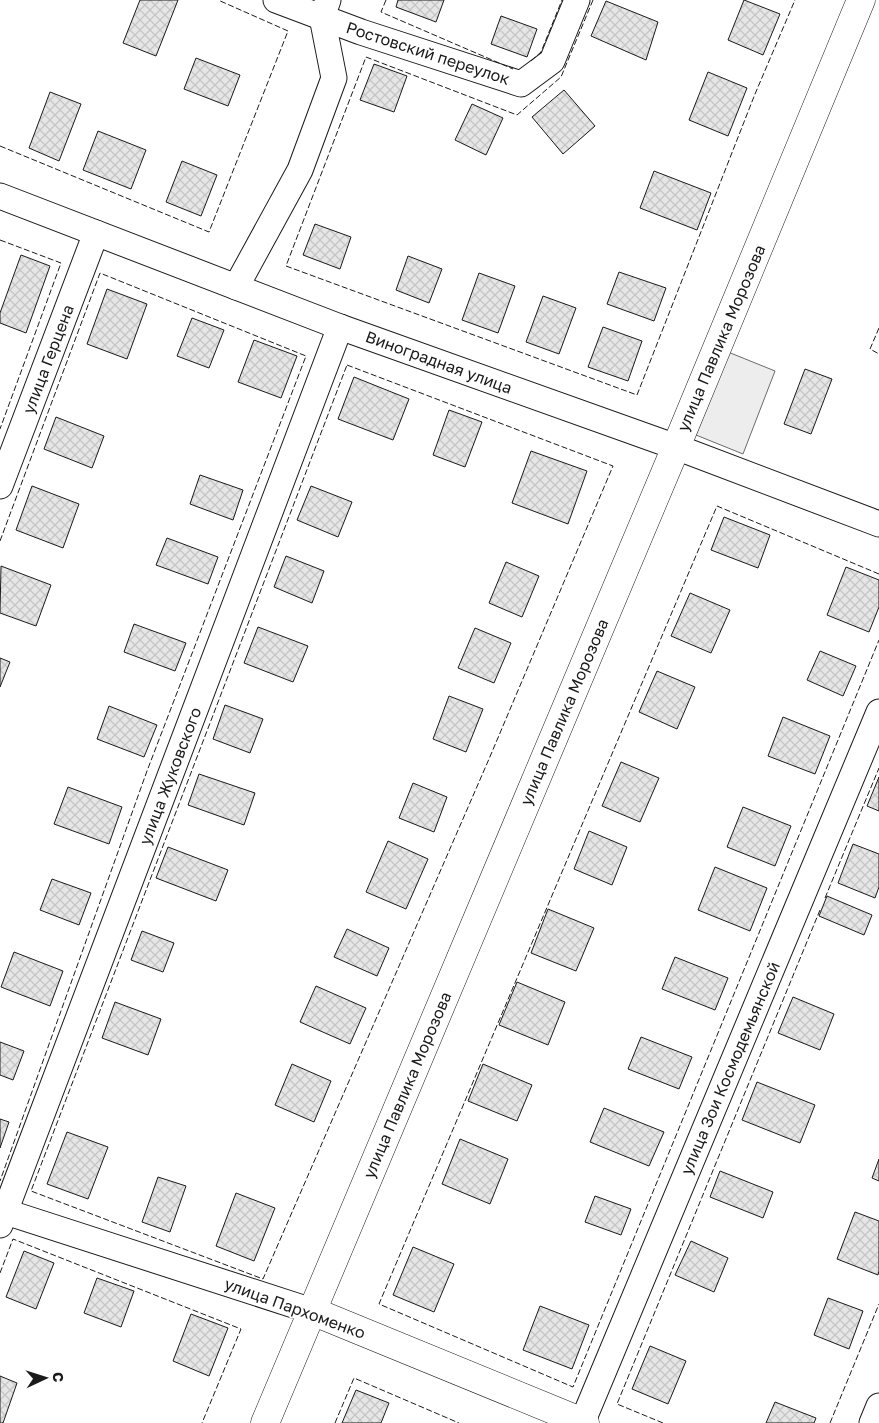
<svg xmlns="http://www.w3.org/2000/svg" width="879" height="1423" viewBox="0 0 879 1423" font-family="'Golos Text',sans-serif">
	<style>
		.built { fill: #ededed; stroke: #6a6a6a }
		.building { fill: url(#building-cross-hatch); stroke: #1a1a1a }
		.lines { fill: none; stroke-linecap: round; stroke-linejoin: round }
		.minor-casing { stroke: #1a1a1a; stroke-width: 27 }
		.tertiary-casing { stroke: #1a1a1a; stroke-width: 29 }
		.minor { stroke: #fff; stroke-width: 25 }
		.tertiary { stroke: #fff; stroke-width: 28 }
		.fence { stroke: #1a1a1a; stroke-width: 1; stroke-dasharray: 6 2.5; stroke-linecap: butt }
		.labels { text-anchor: middle; stroke-width: 4; stroke-linejoin: round; paint-order: stroke }
		.street-label { font-size: 16px; fill: #1a1a1a; stroke: #fff }
	</style>
	<defs>
		<pattern id="building-cross-hatch" width="8" height="8" patternUnits="userSpaceOnUse" patternTransform="scale(1.25)"><rect width="8" height="8" fill="#e6e6e6"/><path d="M0 0l8 8M0 8l8-8" fill="none" stroke="#c5c5c5"/></pattern>
	</defs>
	<rect width="100%" height="100%" fill="#fff"/>
	<polygon class="built" points="728,352 775,371 743,454 696,435"/>
	<g class="building">
		<polygon points="140,0 178,0 156,56 123,43"/>
		<polygon points="398,0 444,0 436,22 396,7"/>
		<polygon points="744,0 780,14 763,55 728,40"/>
		<polygon points="606,1 658,22 646,60 591,36"/>
		<polygon points="501,16 537,29 527,57 491,44"/>
		<polygon points="196,58 240,75 228,106 184,89"/>
		<polygon points="374,64 407,76 394,112 360,100"/>
		<polygon points="708,72 747,88 728,136 689,120"/>
		<polygon points="564,90 595,126 563,154 532,117"/>
		<polygon points="50,92 81,104 59,161 29,148"/>
		<polygon points="472,104 503,118 486,155 455,140"/>
		<polygon points="98,131 146,150 131,189 83,170"/>
		<polygon points="182,161 217,175 201,216 166,202"/>
		<polygon points="654,171 711,193 697,230 640,208"/>
		<polygon points="315,224 351,237 340,269 303,255"/>
		<polygon points="21,255 50,266 26,333 0,323 0,313"/>
		<polygon points="408,256 442,269 429,303 396,290"/>
		<polygon points="619,272 666,288 654,321 607,304"/>
		<polygon points="479,273 515,286 498,333 462,320"/>
		<polygon points="107,289 147,304 127,359 87,344"/>
		<polygon points="543,296 576,308 559,354 526,342"/>
		<polygon points="192,318 224,330 209,368 177,356"/>
		<polygon points="603,327 642,341 628,381 588,367"/>
		<polygon points="254,340 297,356 281,398 238,382"/>
		<polygon points="805,369 832,379 811,434 784,424"/>
		<polygon points="354,377 409,399 393,440 338,419"/>
		<polygon points="449,410 482,422 465,467 433,455"/>
		<polygon points="56,417 104,436 92,468 44,449"/>
		<polygon points="531,451 587,471 568,524 512,503"/>
		<polygon points="200,475 243,490 233,520 190,504"/>
		<polygon points="32,486 79,504 63,548 16,530"/>
		<polygon points="311,486 352,502 338,537 297,520"/>
		<polygon points="724,517 770,535 758,568 711,550"/>
		<polygon points="167,538 218,557 208,584 156,565"/>
		<polygon points="286,556 324,571 312,603 274,587"/>
		<polygon points="506,562 539,576 522,617 489,603"/>
		<polygon points="1,566 51,585 36,626 0,613"/>
		<polygon points="846,567 879,580 879,607 869,632 827,615"/>
		<polygon points="690,593 730,610 711,653 671,636"/>
		<polygon points="134,624 186,643 175,671 124,652"/>
		<polygon points="258,627 308,646 293,682 244,663"/>
		<polygon points="475,628 511,643 494,683 458,668"/>
		<polygon points="820,651 856,666 843,696 807,680"/>
		<polygon points="0,658 10,662 0,687"/>
		<polygon points="657,671 695,687 677,729 639,712"/>
		<polygon points="449,696 483,709 466,752 433,739"/>
		<polygon points="225,705 263,719 250,753 213,739"/>
		<polygon points="109,706 157,725 144,757 97,739"/>
		<polygon points="783,717 830,736 815,774 768,756"/>
		<polygon points="621,762 659,778 640,822 602,806"/>
		<polygon points="199,774 255,793 244,825 188,805"/>
		<polygon points="879,777 879,811 867,806"/>
		<polygon points="413,783 447,797 434,832 399,818"/>
		<polygon points="68,787 122,807 109,844 54,824"/>
		<polygon points="743,807 791,826 775,866 727,847"/>
		<polygon points="589,831 627,847 612,885 574,869"/>
		<polygon points="388,841 428,859 406,909 366,892"/>
		<polygon points="853,844 879,854 879,887 875,898 838,883"/>
		<polygon points="168,847 228,870 216,901 156,878"/>
		<polygon points="715,867 767,888 750,931 698,910"/>
		<polygon points="52,879 91,893 79,925 40,910"/>
		<polygon points="827,896 872,915 864,935 819,916"/>
		<polygon points="548,909 594,928 576,971 531,953"/>
		<polygon points="347,929 389,948 377,976 334,957"/>
		<polygon points="142,931 174,943 163,972 131,960"/>
		<polygon points="14,952 63,971 50,1006 1,987"/>
		<polygon points="675,957 728,978 715,1010 662,989"/>
		<polygon points="517,982 565,1002 548,1045 499,1025"/>
		<polygon points="316,986 366,1008 350,1044 300,1022"/>
		<polygon points="793,997 834,1014 820,1050 778,1033"/>
		<polygon points="115,1002 161,1019 148,1055 102,1038"/>
		<polygon points="641,1037 692,1057 679,1089 628,1069"/>
		<polygon points="0,1042 24,1051 13,1080 0,1075"/>
		<polygon points="292,1064 331,1081 314,1122 275,1105"/>
		<polygon points="483,1064 532,1085 517,1121 468,1101"/>
		<polygon points="757,1082 815,1105 800,1143 742,1120"/>
		<polygon points="604,1108 664,1132 649,1166 590,1142"/>
		<polygon points="0,1119 9,1122 0,1148"/>
		<polygon points="67,1132 108,1147 88,1199 47,1184"/>
		<polygon points="460,1139 508,1159 490,1204 442,1184"/>
		<polygon points="879,1159 879,1181 872,1178"/>
		<polygon points="720,1171 773,1192 763,1218 710,1197"/>
		<polygon points="158,1177 186,1186 170,1232 142,1222"/>
		<polygon points="236,1193 275,1208 254,1261 216,1246"/>
		<polygon points="595,1196 631,1209 621,1235 585,1222"/>
		<polygon points="855,1212 879,1221 879,1271 878,1275 837,1259"/>
		<polygon points="691,1241 728,1258 714,1292 675,1275"/>
		<polygon points="413,1247 454,1264 434,1312 393,1295"/>
		<polygon points="24,1251 54,1263 36,1309 6,1297"/>
		<polygon points="97,1278 134,1291 121,1327 84,1313"/>
		<polygon points="828,1298 863,1311 849,1349 814,1335"/>
		<polygon points="540,1306 589,1325 572,1369 523,1350"/>
		<polygon points="191,1314 228,1328 209,1376 173,1361"/>
		<polygon points="650,1346 686,1361 668,1404 632,1389"/>
		<polygon points="0,1376 17,1383 3,1423 0,1423"/>
		<polygon points="356,1390 389,1403 381,1423 342,1423"/>
		<polygon points="775,1402 816,1418 814,1423 766,1423"/>
	</g>
	<g class="lines">
		<g class="minor-casing">
			<g id="minor">
				<polyline points="276,0 361,32 521,84 552,61 577,0"/>
				<polyline points="0,196 340,327 676,447 879,524"/>
				<polyline points="236,287 300,170 334,78 322,17 328,0"/>
				<polyline points="0,486 96,233"/>
				<polyline points="0,1210 312,1311"/>
				<polyline points="0,1225 340,327"/>
				<polyline points="582,1423 879,712"/>
				<polyline points="872,1423 879,1406"/>
			</g>
		</g>
		<g class="tertiary-casing">
			<g id="tertiary">
				<polyline points="312,1311 585,1423"/>
				<polyline points="265,1423 676,447 861,0"/>
			</g>
		</g>
		<use href="#minor" class="minor"/>
		<use href="#tertiary" class="tertiary"/>
		<g class="fence">
			<polyline points="386,0 381,12 513,69"/>
			<polyline points="593,0 561,77 517,115 366,57 286,266 637,395 755,94 795,0"/>
			<polyline points="531,61 541,52 562,0"/>
			<polyline points="0,146 209,232 288,31 218,0"/>
			<polyline points="0,240 61,263 0,429"/>
			<polyline points="879,328 870,349 879,354"/>
			<polygon points="347,365 613,466 489,759 263,1279 31,1191"/>
			<polyline points="0,541 100,273 306,356 147,771 0,1181"/>
			<polyline points="879,574 717,506 379,1304 573,1387 879,640"/>
			<polyline points="825,898 879,768"/>
			<polyline points="0,1273 13,1239 241,1329 202,1423"/>
			<polyline points="335,1423 354,1378 459,1423"/>
			<polyline points="663,1423 617,1404 820,910"/>
			<polyline points="830,1423 879,1304"/>
		</g>
	</g>
	<g class="labels">
		<g class="street-label">
			<text transform="translate(428 53) rotate(18)" y="6">Ростовский переулок</text>
			<text transform="translate(721 338) rotate(-67)" y="6">улица Павлика Морозова</text>
			<text transform="translate(48 359) rotate(-69)" y="6">улица Герцена</text>
			<text transform="translate(439 362) rotate(20)" y="6">Виноградная улица</text>
			<text transform="translate(564 712) rotate(-67)" y="6">улица Павлика Морозова</text>
			<text transform="translate(170 776) rotate(-69)" y="6">улица Жуковского</text>
			<text transform="translate(730 1068) rotate(-67)" y="6">улица Зои Космодемьянской</text>
			<text transform="translate(407 1085) rotate(-67)" y="6">улица Павлика Морозова</text>
			<text transform="translate(295 1308) rotate(20)" y="6">улица Пархоменко</text>
		</g>
	</g>
	<g transform="translate(45 1378) rotate(86)" stroke="#ffffff" stroke-width="4" paint-order="stroke">
	<path d="M0-4L9 19L0 12L-9 19Z" fill="#1a1a1a"/>
	<text y="-8" font-size="14" font-weight="bold" text-anchor="middle" fill="#1a1a1a">С</text>
	</g>
</svg>
